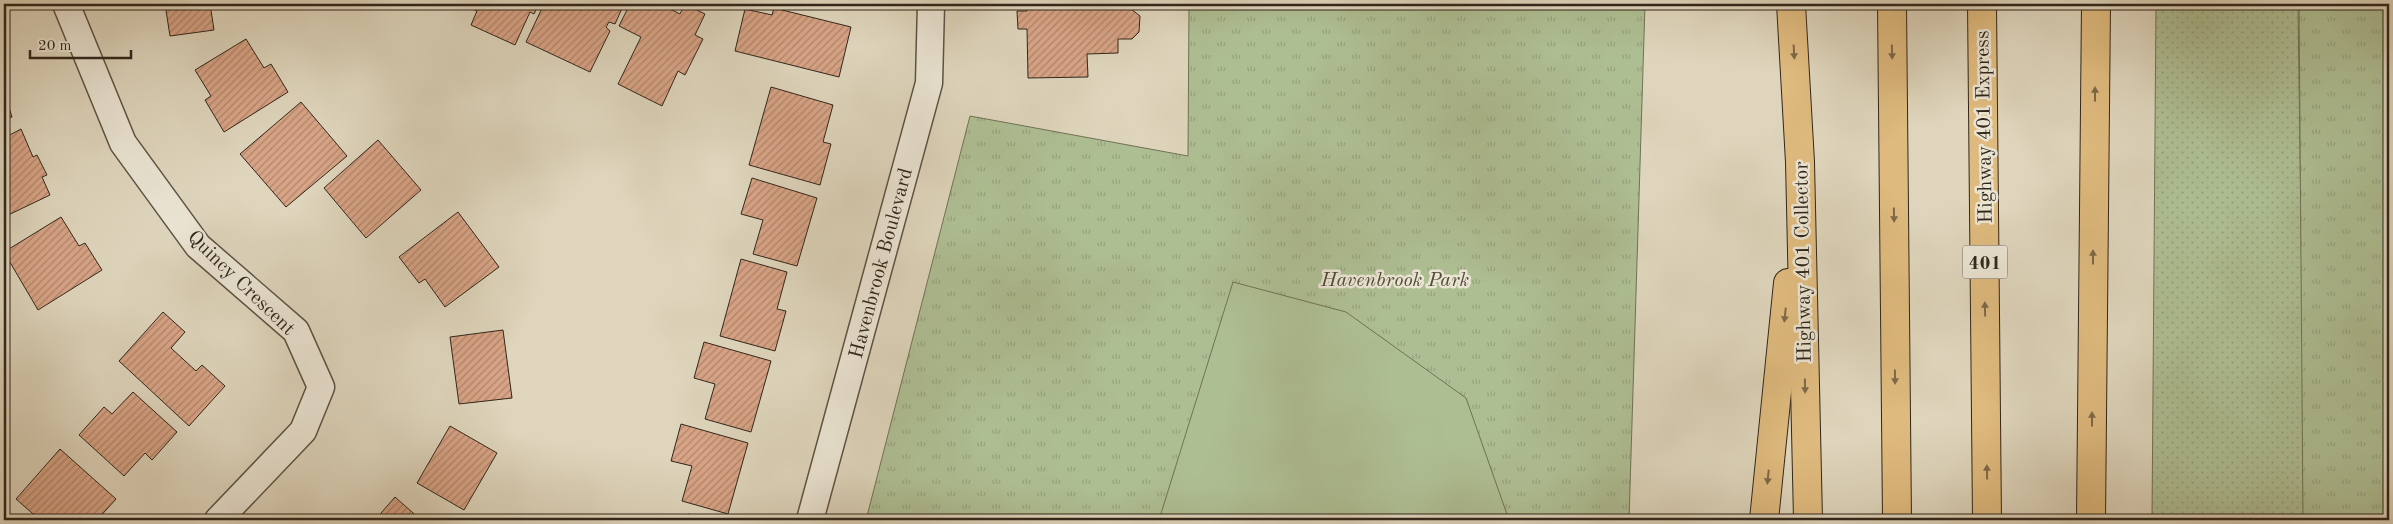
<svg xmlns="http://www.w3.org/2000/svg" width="2393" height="524" viewBox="0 0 2393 524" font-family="'Old Standard TT',serif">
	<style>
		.grass { fill: url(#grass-dots); stroke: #707257 }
		.park { fill: url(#park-tufts); stroke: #707257 }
		.pitch { fill: #aebe93; stroke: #707257 }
		.building { fill: url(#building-hatch); stroke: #31261b }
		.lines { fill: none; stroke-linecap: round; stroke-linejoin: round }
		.minor-casing { stroke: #5c5243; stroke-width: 29 }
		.motorway-casing { stroke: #31261b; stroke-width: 30 }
		.minor { stroke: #eae4d3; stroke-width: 26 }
		.motorway { stroke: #dfba7e; stroke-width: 28 }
		.oneway { fill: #7f6948 }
		.labels { text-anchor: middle; stroke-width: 5; stroke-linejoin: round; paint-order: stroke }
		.shield { fill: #eae4d3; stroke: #685f52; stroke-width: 1 }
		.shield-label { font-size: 19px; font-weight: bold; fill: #31261b }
		.street-label { font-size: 20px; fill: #31261b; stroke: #eae4d3 }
		.park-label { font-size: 20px; font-style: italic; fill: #504c39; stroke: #eae4d3 }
	</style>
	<defs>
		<pattern id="grass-dots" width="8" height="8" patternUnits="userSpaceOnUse" patternTransform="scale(1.25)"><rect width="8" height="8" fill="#aebe93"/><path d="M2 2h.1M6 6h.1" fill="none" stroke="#96a37e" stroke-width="1.8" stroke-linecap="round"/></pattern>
		<pattern id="park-tufts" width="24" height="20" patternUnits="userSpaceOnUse" patternTransform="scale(1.25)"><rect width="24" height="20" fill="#aebe93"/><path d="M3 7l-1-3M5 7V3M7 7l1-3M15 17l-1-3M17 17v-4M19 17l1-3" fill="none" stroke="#96a37e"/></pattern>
		<pattern id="building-hatch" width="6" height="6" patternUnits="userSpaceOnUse" patternTransform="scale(1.25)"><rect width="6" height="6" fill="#d8a486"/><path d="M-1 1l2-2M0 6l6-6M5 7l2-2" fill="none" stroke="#b0856d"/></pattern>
	</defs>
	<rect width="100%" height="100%" fill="#ded5bc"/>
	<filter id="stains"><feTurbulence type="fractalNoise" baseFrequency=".004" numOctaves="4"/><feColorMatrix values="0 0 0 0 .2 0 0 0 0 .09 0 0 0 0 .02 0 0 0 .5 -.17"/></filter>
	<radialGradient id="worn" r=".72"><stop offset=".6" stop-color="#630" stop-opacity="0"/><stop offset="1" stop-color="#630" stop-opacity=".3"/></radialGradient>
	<polygon class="grass" points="2156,4 2298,4 2305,520 2152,520"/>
	<g class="park">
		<polygon points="1189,4 1645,4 1629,520 866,520 970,116 1188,156"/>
		<polygon points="2299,4 2389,4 2389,520 2303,520"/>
	</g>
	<polygon class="pitch" points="1233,282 1346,312 1466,398 1509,520 1159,520"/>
	<g class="building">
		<polygon points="165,4 210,4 214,30 170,36"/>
		<polygon points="462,4 539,4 534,14 530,12 515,45 471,25 477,11"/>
		<polygon points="544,4 624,4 615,24 609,22 606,27 610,31 590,72 526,42"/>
		<polygon points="630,4 660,4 680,14 685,4 705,14 695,35 703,39 685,75 678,71 662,106 618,84 641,37 619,26"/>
		<polygon points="1054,4 1081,4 1081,6 1116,6 1116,9 1131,9 1140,16 1139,32 1132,39 1118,39 1118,53 1087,54 1088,77 1028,78 1027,29 1018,29 1017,11 1027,11 1027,7 1054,7"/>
		<polygon points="774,8 851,27 839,77 735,51 745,9 772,15"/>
		<polygon points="246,39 264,68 271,64 288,92 224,132 205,100 211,96 195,70"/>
		<polygon points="771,87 833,105 823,142 831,144 820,185 749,165"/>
		<polygon points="4,92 12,117 4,119"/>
		<polygon points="301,102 347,156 286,207 240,154"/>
		<polygon points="21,129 33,157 37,155 47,175 42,177 50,195 4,217 4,138"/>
		<polygon points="378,140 421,190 366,238 324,188"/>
		<polygon points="752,178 817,198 797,266 753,254 763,220 741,214"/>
		<polygon points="458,212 499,267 445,307 425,279 419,283 399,257"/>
		<polygon points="61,217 79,246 85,243 102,270 38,310 4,252"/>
		<polygon points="741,259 787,272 777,309 786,311 775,351 720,336"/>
		<polygon points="163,312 185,332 171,348 196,371 202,365 225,386 189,426 119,361"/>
		<polygon points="503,330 512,398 459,404 450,337"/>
		<polygon points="704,342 771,361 751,432 705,419 715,384 694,378"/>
		<polygon points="133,392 177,432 152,460 145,453 124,476 79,435 104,407 112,414"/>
		<polygon points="681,424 748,443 728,514 682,501 692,466 671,461"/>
		<polygon points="450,426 497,453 464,510 417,483"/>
		<polygon points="60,449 116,499 97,520 90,518 88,520 40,520 16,499"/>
		<polygon points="395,497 421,520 375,520"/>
		<polygon points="688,514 712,520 686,520"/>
	</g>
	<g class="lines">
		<g class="minor-casing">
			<g id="minor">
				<polyline points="66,4 123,143 198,246 296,331 321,387 303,431 218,520"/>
				<polyline points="810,520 929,83 931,4"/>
			</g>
		</g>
		<g class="motorway-casing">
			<g id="motorway">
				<polyline points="1791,4 1800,162 1808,520"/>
				<polyline points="1892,4 1897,520"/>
				<polyline points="1982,4 1987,520"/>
				<polyline points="1764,520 1788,283"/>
				<polyline points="2091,520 2096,4"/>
			</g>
		</g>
		<use href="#minor" class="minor"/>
		<use href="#motorway" class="motorway"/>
	</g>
	<defs><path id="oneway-solid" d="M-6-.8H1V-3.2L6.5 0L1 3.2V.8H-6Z" transform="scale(1.25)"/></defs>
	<g class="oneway">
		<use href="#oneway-solid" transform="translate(1794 52) rotate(87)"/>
		<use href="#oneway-solid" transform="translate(1892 52) rotate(89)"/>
		<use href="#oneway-solid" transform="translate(2095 94) rotate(-90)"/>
		<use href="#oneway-solid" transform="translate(1894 215) rotate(89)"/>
		<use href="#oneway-solid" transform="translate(2093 257) rotate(-90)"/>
		<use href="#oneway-solid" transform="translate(1985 309) rotate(-91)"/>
		<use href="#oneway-solid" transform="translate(1785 315) rotate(96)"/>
		<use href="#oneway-solid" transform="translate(1895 377) rotate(89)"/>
		<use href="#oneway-solid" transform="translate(1805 386) rotate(89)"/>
		<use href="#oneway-solid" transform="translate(2092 419) rotate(-90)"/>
		<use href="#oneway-solid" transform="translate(1987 472) rotate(-91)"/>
		<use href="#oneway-solid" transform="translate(1768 477) rotate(96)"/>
	</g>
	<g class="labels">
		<rect class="shield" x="1962.5" y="245.5" width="45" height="33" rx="4"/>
		<g class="shield-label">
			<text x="1985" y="269">401</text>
		</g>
		<g class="street-label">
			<text transform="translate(1983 127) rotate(-91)" y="7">Highway 401 Express</text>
			<text transform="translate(1802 262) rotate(-91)" y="7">Highway 401 Collector</text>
			<text transform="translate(880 263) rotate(-75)" y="7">Havenbrook Boulevard</text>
			<text transform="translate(242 282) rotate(44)" y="7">Quincy Crescent</text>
		</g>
		<g class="park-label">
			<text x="1395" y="286">Havenbrook Park</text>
		</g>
	</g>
	<rect width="2393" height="524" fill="none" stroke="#ded5bc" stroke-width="20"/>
	<rect x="5" y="5" width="2383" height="514" fill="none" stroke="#31261b" stroke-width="2.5"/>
	<rect x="10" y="10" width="2373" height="504" fill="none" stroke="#31261b"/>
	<path d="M30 50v8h101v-8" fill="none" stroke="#31261b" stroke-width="2.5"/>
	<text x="38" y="50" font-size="15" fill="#31261b" stroke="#eae4d3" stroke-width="4" paint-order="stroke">20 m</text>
	<rect width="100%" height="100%" filter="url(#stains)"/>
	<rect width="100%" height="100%" fill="url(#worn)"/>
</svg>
